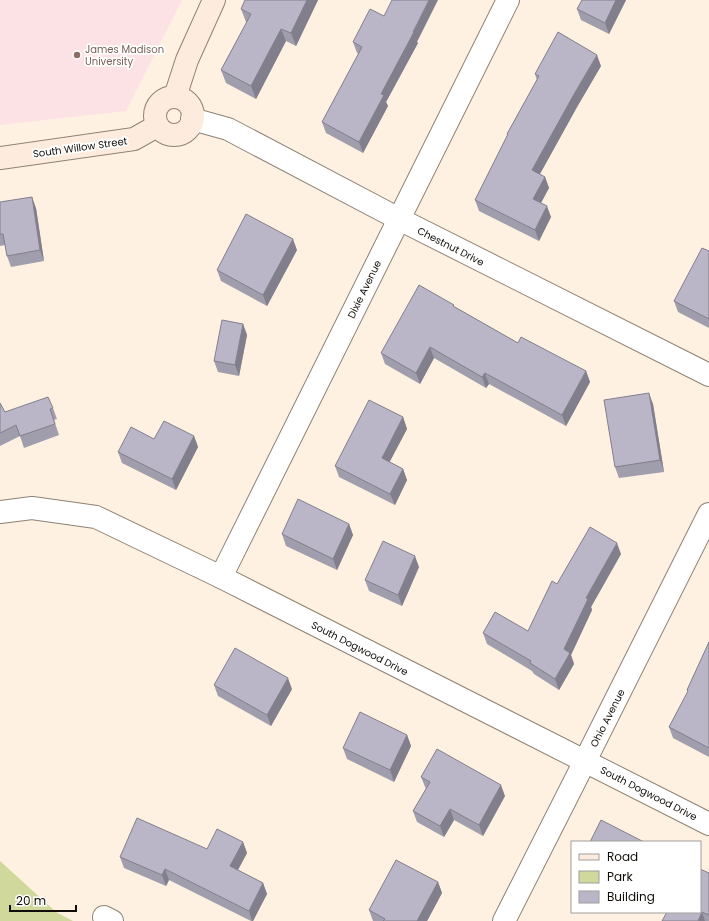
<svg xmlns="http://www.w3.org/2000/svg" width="709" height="921" viewBox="0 0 709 921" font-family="Poppins,sans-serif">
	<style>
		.education { fill: #fde2e5 }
		.green { fill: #d0d99b }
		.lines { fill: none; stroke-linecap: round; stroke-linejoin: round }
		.street-casing { stroke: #8e8274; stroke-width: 24 }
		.secondary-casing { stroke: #8e8274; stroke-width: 24 }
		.street { stroke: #fff; stroke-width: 22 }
		.secondary { stroke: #fdecde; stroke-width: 22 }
		.wall { fill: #a09dac }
		.shaded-wall { fill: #827f8c }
		.building { fill: #bab6c8; stroke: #827f8c }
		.education-dot { fill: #8d6e63; stroke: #fff; stroke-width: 1.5 }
		.labels { text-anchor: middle; stroke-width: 3.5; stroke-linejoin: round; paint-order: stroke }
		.education-label { font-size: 10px; fill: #785e54; stroke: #fff; text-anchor: start }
		.street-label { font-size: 10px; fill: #100c07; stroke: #fff }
	</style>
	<rect width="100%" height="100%" fill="#fff1e2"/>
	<polygon class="education" points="0,0 182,0 126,111 0,125"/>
	<polygon class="green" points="0,861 56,912 73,921 0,921"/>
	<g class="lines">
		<g class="street-casing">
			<g id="street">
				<polyline points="192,119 228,129 399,219 709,375"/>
				<polyline points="0,512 32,508 96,517 221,577 709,824"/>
				<polyline points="221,577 508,0"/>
				<polyline points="104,917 112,921"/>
				<polyline points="504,921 585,761 709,514"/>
			</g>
		</g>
		<g class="secondary-casing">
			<g id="secondary">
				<polyline points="175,97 187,60 214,0"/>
				<circle cx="174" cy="116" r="19"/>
				<polyline points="0,158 134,139 157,126"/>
			</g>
		</g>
		<use href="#street" class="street"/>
		<use href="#secondary" class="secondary"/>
	</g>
	<g class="wall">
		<polygon points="318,0 296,46 286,41 256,99 226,83 221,70 247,22 246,22 241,9"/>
		<polygon points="582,0 626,0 609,34 581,20 577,9"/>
		<polygon points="353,42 417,42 418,43 386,102 388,106 363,153 326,133 322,122 359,54 357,53"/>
		<polygon points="601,66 577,107 540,174 545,177 549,188 541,203 551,217 539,241 479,211 475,200 508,135 507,134 537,80 535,74"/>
		<polygon points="0,202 36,208 44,261 11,267 7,256 5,245 0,246"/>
		<polygon points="297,250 267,306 221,281 217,270"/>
		<polygon points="709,251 709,328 678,312 674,301"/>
		<polygon points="455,307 518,343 586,371 590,382 566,426 489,384 486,388 434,358 420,384 385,364 381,353"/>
		<polygon points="243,324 247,335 239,376 218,372 214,361"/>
		<polygon points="0,403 5,412 53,408 57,419 54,420 59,435 24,448 20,436 0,446"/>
		<polygon points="653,404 664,472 619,478 615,467"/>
		<polygon points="403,417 407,429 389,462 403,469 407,480 395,505 339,477 335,466"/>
		<polygon points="194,436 198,447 176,490 122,463 118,452 154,439"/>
		<polygon points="349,524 353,535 337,570 286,546 282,534"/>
		<polygon points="621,554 591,607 592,610 571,655 574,664 559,690 534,674 532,671 487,644 483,633 528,631 557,584"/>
		<polygon points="419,567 402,606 369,591 365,580"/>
		<polygon points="709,642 709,757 673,738 669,727 688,692 687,690"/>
		<polygon points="214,685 292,689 271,726 218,696"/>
		<polygon points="407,735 411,746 394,782 347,759 343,748"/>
		<polygon points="421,777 505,796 483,836 454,820 444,837 417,822 413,811 426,789"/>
		<polygon points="243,842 247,853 238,870 263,883 267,894 253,921 251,921 169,880 166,886 124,868 120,857 207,849"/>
		<polygon points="709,873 709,921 662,921"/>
		<polygon points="438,882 442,893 427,921 373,921 369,910"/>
	</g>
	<g class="shaded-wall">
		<polygon points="307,0 318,0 296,46 291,33"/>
		<polygon points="429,0 438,0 417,42 418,43 386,102 388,106 363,153 359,142 381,94 413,32"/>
		<polygon points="616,0 626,0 609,34 605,23"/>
		<polygon points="281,29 286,41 256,99 251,86"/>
		<polygon points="597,55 601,66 577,107 536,181 532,170 573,96"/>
		<polygon points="545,177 549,188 537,210 533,199"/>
		<polygon points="32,197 36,208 44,261 40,250"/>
		<polygon points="547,206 551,217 539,241 535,230"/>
		<polygon points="293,239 297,250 267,306 263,295"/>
		<polygon points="243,324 247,335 239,376 235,365"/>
		<polygon points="430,347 434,358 420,384 416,373"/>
		<polygon points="586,371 590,382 566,426 562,415"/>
		<polygon points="485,373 489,384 486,388 482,377"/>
		<polygon points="649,393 653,404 664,472 660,460"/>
		<polygon points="403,417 407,429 386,469 382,458"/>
		<polygon points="194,436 198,447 176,490 172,479"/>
		<polygon points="403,469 407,480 395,505 390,494"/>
		<polygon points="349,524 353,535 337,570 333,559"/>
		<polygon points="617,543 621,554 591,607 592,610 571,655 574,664 559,690 555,679 564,649 586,598"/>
		<polygon points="415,556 419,567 402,606 398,595"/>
		<polygon points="288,678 292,689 271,726 267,715"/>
		<polygon points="407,735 411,746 394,782 390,770"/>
		<polygon points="501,785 505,796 483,836 479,825"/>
		<polygon points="450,809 454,820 444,837 440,826"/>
		<polygon points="243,842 247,853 234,877 230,866"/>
		<polygon points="165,869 169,880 166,886 162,875"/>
		<polygon points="438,882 442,893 427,921 417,921"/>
		<polygon points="263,883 267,894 253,921 252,921 249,911"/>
		<polygon points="702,912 705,921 698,921"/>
	</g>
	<g class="building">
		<polygon points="245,0 307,0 291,33 281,29 251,86 221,70 251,14 241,9"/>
		<polygon points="392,0 429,0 413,32 414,32 381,94 384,95 359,142 322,122 362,47 353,42 370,9 384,16"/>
		<polygon points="582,0 616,0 605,23 577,9"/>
		<polygon points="558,32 597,55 573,96 532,170 545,177 533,199 547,206 535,230 475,200 508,134 507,134 539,76 535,74"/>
		<polygon points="32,197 40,250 7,256 3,234 0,234 0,202"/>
		<polygon points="246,214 293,239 263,295 217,270"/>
		<polygon points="702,248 709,251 709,319 674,301"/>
		<polygon points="419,285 454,305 453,306 518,343 521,337 586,371 562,415 485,373 482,377 430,347 416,373 381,353"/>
		<polygon points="222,320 243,324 235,365 214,361"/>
		<polygon points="649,393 660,460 615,467 604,400"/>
		<polygon points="48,397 53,408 50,409 55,424 20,436 16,425 0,433 0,403 5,412"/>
		<polygon points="369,400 403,417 382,458 403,469 390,494 335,466"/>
		<polygon points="164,421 194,436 172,479 118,452 131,427 154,439"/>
		<polygon points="298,499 349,524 333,559 282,534"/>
		<polygon points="590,527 617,543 586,598 588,599 564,649 570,653 555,679 530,663 531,661 483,633 495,612 528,631 552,581 557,584"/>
		<polygon points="383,541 415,556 398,595 365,580"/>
		<polygon points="709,642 709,748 669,727 688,691 687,690"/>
		<polygon points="235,648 288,678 267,715 214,685"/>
		<polygon points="360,712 407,735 390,770 343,748"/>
		<polygon points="437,749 501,785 479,825 450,809 440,826 413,811 430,782 421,777"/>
		<polygon points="137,818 207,849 217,829 243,842 230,866 263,883 249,911 165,869 162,875 120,857"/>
		<polygon points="601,820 644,842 590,842"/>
		<polygon points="396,860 438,882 417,921 383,921 385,919 369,910"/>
		<polygon points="700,869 709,873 709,915 702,912 698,921 662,921 667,912 700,912"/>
	</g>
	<circle class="education-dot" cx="77" cy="55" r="4"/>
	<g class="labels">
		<g class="education-label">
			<text x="85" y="53">James Madison<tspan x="85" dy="12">University</tspan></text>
		</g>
		<g class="street-label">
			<text transform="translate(80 147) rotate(-8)" y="4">South Willow Street</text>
			<text transform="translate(451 246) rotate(27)" y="4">Chestnut Drive</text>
			<text transform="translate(364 289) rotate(-64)" y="4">Dixie Avenue</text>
			<text transform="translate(360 648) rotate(27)" y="4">South Dogwood Drive</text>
			<text transform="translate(607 718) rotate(-63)" y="4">Ohio Avenue</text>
			<text transform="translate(649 793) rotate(27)" y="4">South Dogwood Drive</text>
		</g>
	</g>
	<rect x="571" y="841" width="130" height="72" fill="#ffffff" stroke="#9f9e9c"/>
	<rect x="579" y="854" width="20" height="6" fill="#fdecde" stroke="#9f9e9c"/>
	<text x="607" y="861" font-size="12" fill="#100c07">Road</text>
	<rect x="579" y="871" width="20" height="12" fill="#d0d99b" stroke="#9f9e9c"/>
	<text x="607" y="881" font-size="12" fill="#100c07">Park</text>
	<rect x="579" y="891" width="20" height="12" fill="#bab6c8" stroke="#9f9e9c"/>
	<text x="607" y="901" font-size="12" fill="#100c07">Building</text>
	<path d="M10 905v6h66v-6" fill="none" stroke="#100c07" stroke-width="2"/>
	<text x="16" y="905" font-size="12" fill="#100c07" stroke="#ffffff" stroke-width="3" paint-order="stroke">20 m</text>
</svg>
